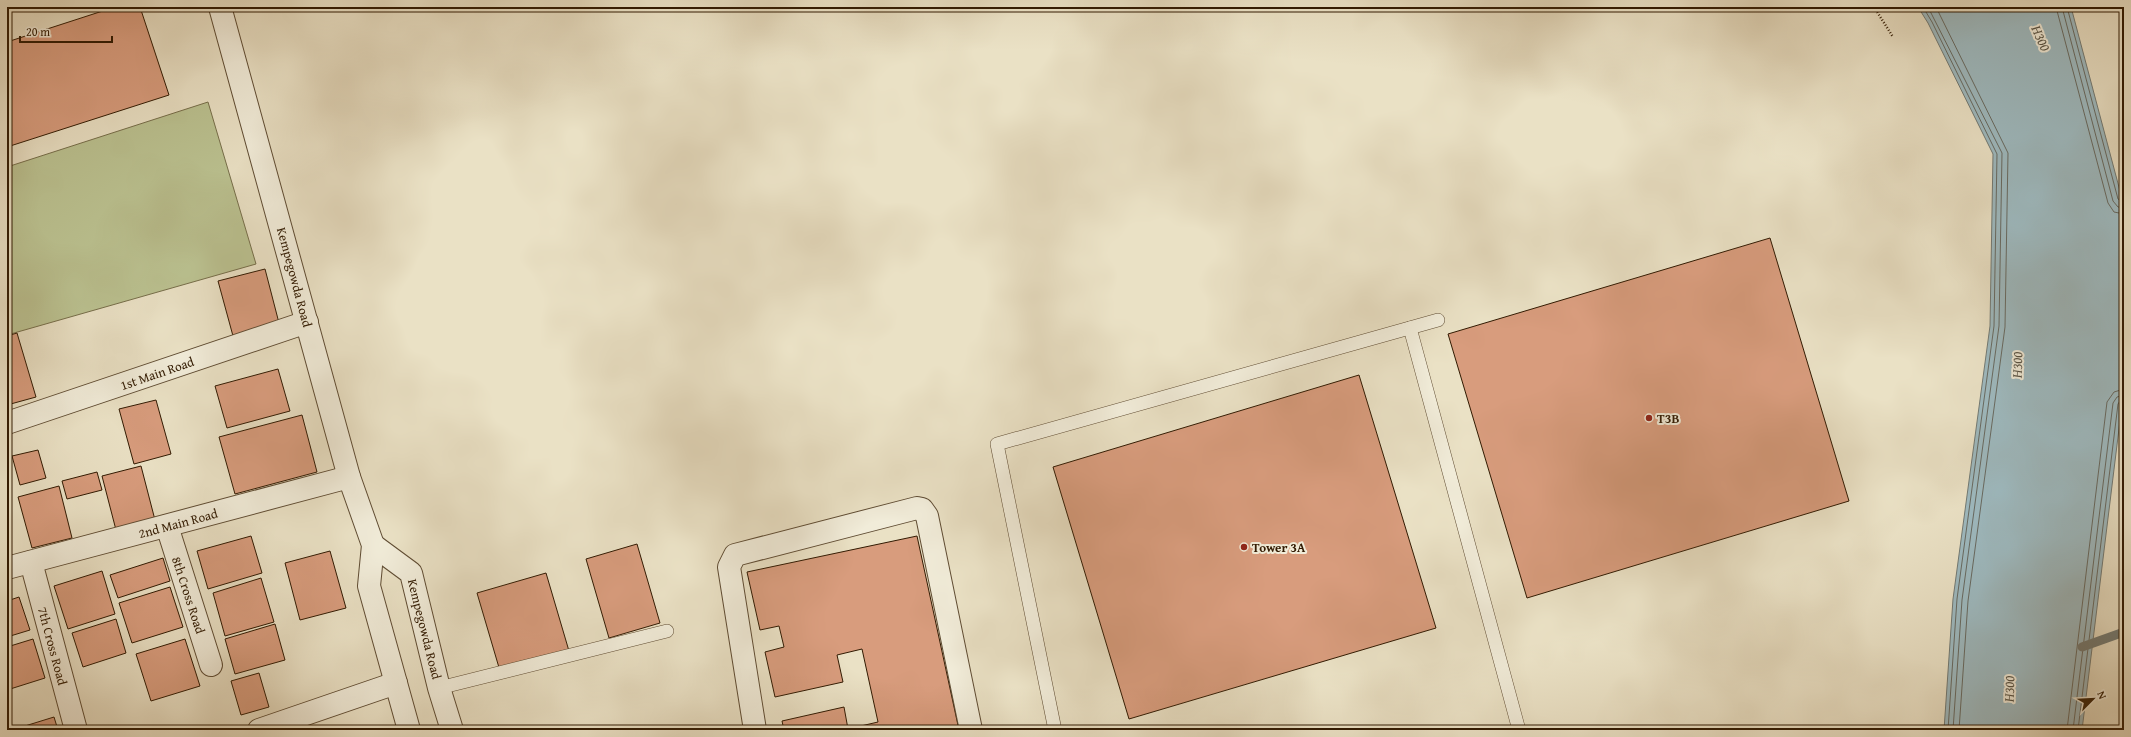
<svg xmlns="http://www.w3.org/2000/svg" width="2131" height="737" viewBox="0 0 2131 737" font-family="'Gentium Book Plus',serif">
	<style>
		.green { fill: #bbc291; stroke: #766e4a }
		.water { fill: #9ebac0; stroke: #727a74 }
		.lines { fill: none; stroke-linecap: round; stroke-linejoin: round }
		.shore { stroke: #686a61; stroke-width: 1 }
		.stream { stroke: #727a74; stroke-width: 9 }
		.building { fill: #d89c7d; stroke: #311a02 }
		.service-casing { stroke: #5f4c33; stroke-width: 14 }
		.minor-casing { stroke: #5f4c33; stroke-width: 24 }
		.tertiary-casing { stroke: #5f4c33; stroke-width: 24 }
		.path { stroke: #311a02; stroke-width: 2.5; stroke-dasharray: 1 2; stroke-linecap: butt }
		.service { stroke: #f1ecd9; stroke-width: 13 }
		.minor { stroke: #f1ecd9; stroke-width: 22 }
		.tertiary { stroke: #f1ecd9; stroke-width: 22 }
		.poi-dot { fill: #8f2418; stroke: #f1ecd9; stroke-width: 1.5 }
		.labels { text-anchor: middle; stroke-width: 4; stroke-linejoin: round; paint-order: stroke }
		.street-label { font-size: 13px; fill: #311a02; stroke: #f1ecd9 }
		.poi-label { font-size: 13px; font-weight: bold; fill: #311a02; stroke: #f1ecd9; text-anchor: start }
		.water-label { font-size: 14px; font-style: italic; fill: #575244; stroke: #f1ecd9 }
	</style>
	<rect width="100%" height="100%" fill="#eae1c5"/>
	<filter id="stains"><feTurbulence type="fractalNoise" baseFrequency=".005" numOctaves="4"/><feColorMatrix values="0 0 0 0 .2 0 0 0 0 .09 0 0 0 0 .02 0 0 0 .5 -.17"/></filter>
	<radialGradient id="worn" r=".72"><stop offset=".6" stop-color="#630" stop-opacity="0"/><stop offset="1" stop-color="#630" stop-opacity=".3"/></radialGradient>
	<polygon class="green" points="208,102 256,264 7,335 7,167"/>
	<polygon class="water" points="1918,7 2071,7 2124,206 2124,388 2082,730 1944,730 1953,599 1990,326 1993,154 1928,23"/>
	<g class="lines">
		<g class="shore">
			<polyline points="1923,7 1932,22 1997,154 1994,326 1957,599 1948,730"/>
			<polyline points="1928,7 2002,153 1999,326 1962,600 1953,730"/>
			<polyline points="1936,7 2008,153 2005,327 1968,601 1959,730"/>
			<polyline points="2056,7 2108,203 2114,212 2124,214"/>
			<polyline points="2062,7 2113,201 2118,207 2124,208"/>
			<polyline points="2067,7 2118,199 2124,203"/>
			<polyline points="2067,730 2107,402 2114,392 2124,389"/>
			<polyline points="2073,730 2113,403 2117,397 2124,395"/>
			<polyline points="2078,730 2118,404 2120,401 2124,400"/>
		</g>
		<polyline class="stream" points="2082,647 2124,632"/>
	</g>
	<g class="building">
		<polygon points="115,7 140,7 169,95 7,147 7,42"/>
		<polygon points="1770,238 1849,501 1527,598 1448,334"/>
		<polygon points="265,269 279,323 233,336 218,281"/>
		<polygon points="17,333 36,397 7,405 7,336"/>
		<polygon points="278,369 290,411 227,428 215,386"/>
		<polygon points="1359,375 1436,628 1129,719 1053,467"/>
		<polygon points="156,400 171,454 134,464 119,409"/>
		<polygon points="302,415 317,472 235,494 219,437"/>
		<polygon points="38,450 46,478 20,485 12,456"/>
		<polygon points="141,466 155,520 116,530 102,476"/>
		<polygon points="97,472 102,490 67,499 62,481"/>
		<polygon points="59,486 72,538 32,548 18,497"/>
		<polygon points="251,536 262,573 208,589 197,551"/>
		<polygon points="917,536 959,730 784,730 782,721 844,707 848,729 878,722 862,649 837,655 843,682 775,697 765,652 784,647 779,626 760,630 747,572"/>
		<polygon points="637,544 660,623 609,638 586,559"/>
		<polygon points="330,551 346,608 300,620 285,563"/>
		<polygon points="163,558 170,581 118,598 110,575"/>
		<polygon points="102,571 115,614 68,629 54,586"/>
		<polygon points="546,573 569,651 500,671 477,593"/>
		<polygon points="261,578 274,622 225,636 213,593"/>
		<polygon points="170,587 183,627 132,643 119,603"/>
		<polygon points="19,597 30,630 7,637 7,601"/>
		<polygon points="116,619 126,653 83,667 72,633"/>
		<polygon points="275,624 285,660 235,674 225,639"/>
		<polygon points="33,639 45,678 7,690 7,647"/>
		<polygon points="185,639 200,686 151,701 136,654"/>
		<polygon points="259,673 269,707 241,715 231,681"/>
		<polygon points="54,717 58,730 12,730"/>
	</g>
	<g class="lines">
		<g class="service-casing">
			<g id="service">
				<polyline points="1410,328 1519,730"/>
				<polyline points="439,688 667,631"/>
				<polyline points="1055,730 997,444 1438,320"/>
			</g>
		</g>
		<g class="minor-casing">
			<g id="minor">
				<polyline points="7,423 307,322"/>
				<polyline points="167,526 211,665"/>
				<polyline points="31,562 76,730"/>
				<polyline points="7,568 349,477"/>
				<polyline points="259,730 396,683"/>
				<polyline points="755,730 729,567 735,555 917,508 922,509 927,516 971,730"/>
			</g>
		</g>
		<g class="tertiary-casing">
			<g id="tertiary">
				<polyline points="220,7 349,477 373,545 369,586 409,730"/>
				<polyline points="373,545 411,573 439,688 452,730"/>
			</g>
		</g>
		<polyline class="path" points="1874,7 1893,37"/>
		<use href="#service" class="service"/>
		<use href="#minor" class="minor"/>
		<use href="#tertiary" class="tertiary"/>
	</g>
	<g class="poi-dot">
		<circle cx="1649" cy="418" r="4"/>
		<circle cx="1244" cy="547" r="4"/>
	</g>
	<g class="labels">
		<g class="street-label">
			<text transform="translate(295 277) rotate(75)" y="5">Kempegowda Road</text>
			<text transform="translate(157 373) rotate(-19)" y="5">1st Main Road</text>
			<text transform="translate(178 523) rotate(-15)" y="5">2nd Main Road</text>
			<text transform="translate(189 595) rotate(72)" y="5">8th Cross Road</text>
			<text transform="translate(425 629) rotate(76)" y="5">Kempegowda Road</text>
			<text transform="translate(53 646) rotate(75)" y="5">7th Cross Road</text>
		</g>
		<g class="poi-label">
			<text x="1657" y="423">T3B</text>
			<text x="1252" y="552">Tower 3A</text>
		</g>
		<g class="water-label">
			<text transform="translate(2041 38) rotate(66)" y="5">H300</text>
			<text transform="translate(2017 365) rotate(-89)" y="5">H300</text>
			<text transform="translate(2009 689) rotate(-89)" y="5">H300</text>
		</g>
	</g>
	<rect width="2131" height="737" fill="none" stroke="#eae1c5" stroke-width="24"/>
	<rect x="8" y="8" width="2115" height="721" fill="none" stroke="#311a02" stroke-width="2"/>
	<rect x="12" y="12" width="2107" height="713" fill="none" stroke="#311a02"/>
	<g transform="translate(2093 699) rotate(66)" stroke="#f1ecd9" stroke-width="3" paint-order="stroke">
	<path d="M0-3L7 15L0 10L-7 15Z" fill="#311a02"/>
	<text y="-6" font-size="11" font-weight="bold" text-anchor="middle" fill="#311a02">N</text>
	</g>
	<path d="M20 36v6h92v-6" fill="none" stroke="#311a02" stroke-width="2"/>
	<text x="26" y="36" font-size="12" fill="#311a02" stroke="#f1ecd9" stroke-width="3" paint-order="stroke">20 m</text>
	<rect width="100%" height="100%" filter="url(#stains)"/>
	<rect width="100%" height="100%" fill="url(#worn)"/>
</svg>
